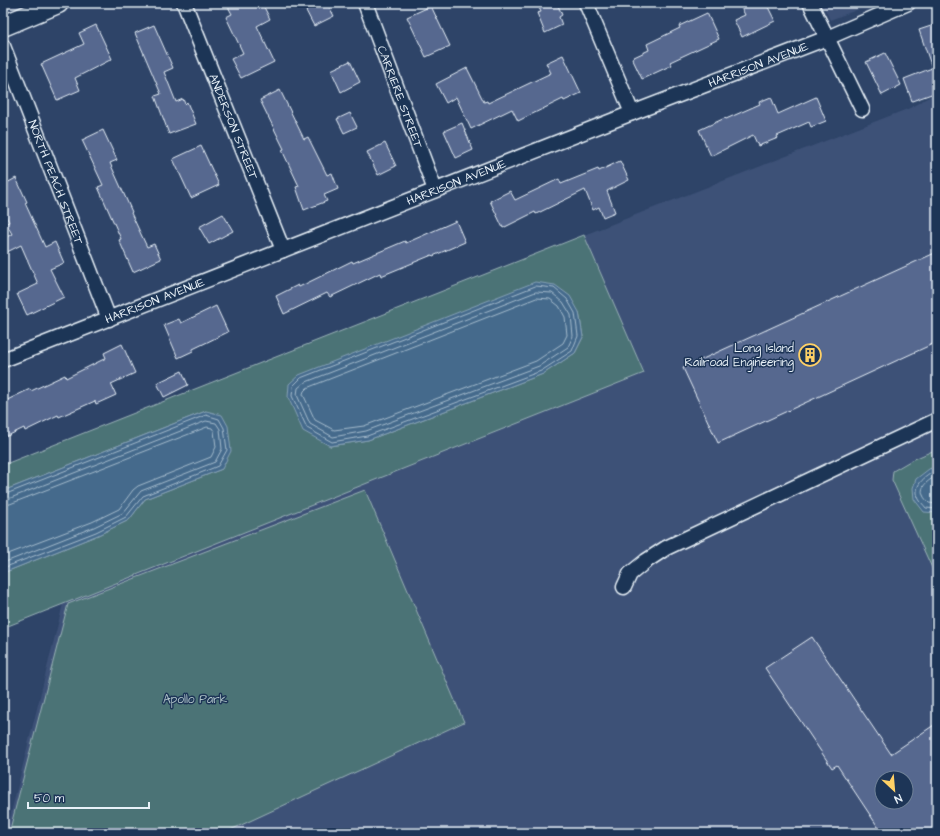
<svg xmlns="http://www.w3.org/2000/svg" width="940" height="836" viewBox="0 0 940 836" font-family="'Architects Daughter',sans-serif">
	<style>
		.built { fill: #3d5177; fill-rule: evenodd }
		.green { fill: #4c7376; stroke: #9ab2b7; fill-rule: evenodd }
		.water { fill: #446b8c; stroke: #86a1b7 }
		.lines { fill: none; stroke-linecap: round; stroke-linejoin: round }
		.shore { stroke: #a6bbcd; stroke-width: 1 }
		.building { fill: #57678f; stroke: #e8f1f8; fill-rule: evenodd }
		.street-casing { stroke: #e8f1f8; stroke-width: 17 }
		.secondary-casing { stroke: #e8f1f8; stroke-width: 23 }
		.street { stroke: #1d3557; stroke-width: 14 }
		.secondary { stroke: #1d3557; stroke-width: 20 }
		.labels { text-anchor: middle; stroke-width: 3; stroke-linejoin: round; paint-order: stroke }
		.street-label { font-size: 12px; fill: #e8f1f8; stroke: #1d3557 }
		.poi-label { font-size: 12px; fill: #e8f1f8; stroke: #1d3557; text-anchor: end }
		.park-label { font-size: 12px; fill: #b1c5ca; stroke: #1d3557 }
	</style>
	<rect width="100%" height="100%" fill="#2e4468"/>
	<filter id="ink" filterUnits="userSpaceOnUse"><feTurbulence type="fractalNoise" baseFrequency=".025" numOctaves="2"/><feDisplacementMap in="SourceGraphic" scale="8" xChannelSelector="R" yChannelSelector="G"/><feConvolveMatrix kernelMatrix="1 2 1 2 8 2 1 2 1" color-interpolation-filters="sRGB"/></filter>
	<g filter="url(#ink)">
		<g class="built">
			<polygon points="822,3 875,3 830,20"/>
			<path d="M937,92V833H6L63,604L644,373L584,235L910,108ZM882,778H906V802H882Z"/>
		</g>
		<g class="green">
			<path d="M584,235L644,373L3,628V573L98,535L129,520L145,499L222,469L206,411L3,491V465ZM579,312L583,337L575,353L543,374L368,440L330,446Z"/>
			<polygon points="937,449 937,579 892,480 893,471 910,461"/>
			<polygon points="365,490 464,722 224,833 9,833 68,604"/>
		</g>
		<g class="water">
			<polygon points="535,282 555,285 570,296 579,312 583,337 575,353 543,374 368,440 330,446 303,431 288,397 289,384 299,375"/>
			<polygon points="206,411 222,415 228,426 231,451 222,469 145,499 129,520 98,535 3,573 3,491"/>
			<polygon points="937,466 937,513 924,512 914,499 913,488 916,479 929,469"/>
		</g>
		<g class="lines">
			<g class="shore">
				<polygon points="536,286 554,288 567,299 575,313 578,336 572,351 541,371 367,436 332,442 307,428 292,396 293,386 301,378"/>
				<polygon points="536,292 552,293 563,302 571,315 573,336 568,347 539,366 366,431 333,437 310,424 297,395 298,388 304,383"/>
				<polygon points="537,298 550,299 559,306 565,317 567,335 563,343 536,361 364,426 334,430 315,420 303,394 304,391 307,388"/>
				<path d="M937,470C927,475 913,484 918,497C919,501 924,505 926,508L937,509"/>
				<path d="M937,476C930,479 919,486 923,495C924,498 927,501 929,503L937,504"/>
				<polyline points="3,494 6,494 206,415 219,419 224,428 227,450 218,466 143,496 126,517 96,532 3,568"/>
				<polyline points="3,499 8,499 206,421 216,423 220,429 222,449 215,462 141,491 123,513 94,527 3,563"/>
				<polyline points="3,505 10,504 207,427 212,428 214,431 216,447 211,457 138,486 133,490 119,509 92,522 3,556"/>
			</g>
		</g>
		<g class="building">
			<polygon points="226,3 262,3 270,19 257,26 274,62 241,78 231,59 243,53 226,17 232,14"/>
			<polygon points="302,3 327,3 334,16 314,26"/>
			<polygon points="537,3 557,3 562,15 559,17 562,25 545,33 537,13 541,12"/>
			<polygon points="739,3 766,3 775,21 742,37 734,20 745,15"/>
			<polygon points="431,6 450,46 426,57 407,17"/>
			<polygon points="707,13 719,39 670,62 672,65 642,79 632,58 649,50 647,44 680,28 679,26"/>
			<polygon points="937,24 937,92 912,101 904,79 932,68 919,30"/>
			<polygon points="96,25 112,59 75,78 80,90 57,100 41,64 84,44 79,33"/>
			<polygon points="154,25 173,68 164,72 176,102 183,99 185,104 187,102 196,124 169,134 155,96 161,94 135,33"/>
			<polygon points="885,53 901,85 882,95 866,62"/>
			<polygon points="563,55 581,93 564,101 563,99 518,121 512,109 471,129 456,97 446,103 436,84 467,68 484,102 487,101 488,103 551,73 546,63"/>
			<polygon points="350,61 360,82 341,92 331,70"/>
			<polygon points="280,90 304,139 308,137 327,175 332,173 338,189 324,195 327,201 304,210 296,187 299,186 282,150 284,149 260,100"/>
			<polygon points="771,97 778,114 816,97 826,121 811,127 809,122 777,136 778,138 758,146 753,135 711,156 699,130 725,118 726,119 760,104 759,102"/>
			<polygon points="350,113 357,127 344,133 337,119"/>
			<polygon points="462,123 473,150 456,158 444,131"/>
			<polygon points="103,130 117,160 110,163 132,212 131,213 147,247 154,244 161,259 133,272 119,240 121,239 98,187 103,185 82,140"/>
			<polygon points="385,143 396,166 378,175 367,152"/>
			<polygon points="201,146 219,185 191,198 173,159"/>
			<polygon points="620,161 629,180 607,191 615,212 603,217 599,207 593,210 585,190 536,214 535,212 503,228 490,201 510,191 515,200 559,179 561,184 598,169 599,171"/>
			<polygon points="16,178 27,202 25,203 45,247 55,242 64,263 50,269 64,297 27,315 17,294 38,284 21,245 7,252 3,245 3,239 12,234 6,223 9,222 3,210 3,185"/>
			<polygon points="223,214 233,231 209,244 199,227"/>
			<polygon points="456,221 465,242 433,256 432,255 381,276 380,273 330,297 327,293 284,314 276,296 298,285 299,287 352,261 353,263 405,241 406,243"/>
			<polygon points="937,252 937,342 718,443 683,368"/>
			<polygon points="216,306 228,332 193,349 193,351 178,358 164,325 179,319 181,323"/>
			<polygon points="122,344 135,373 111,384 116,395 96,404 95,401 59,417 58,415 25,431 24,428 3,438 3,402 30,389 31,391 65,375 66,378 106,358 104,353"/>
			<polygon points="182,371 188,385 164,397 157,383"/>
			<path d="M812,637L891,754L937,723V833H882L837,765L832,768L765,668ZM882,778H906V802H882Z"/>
		</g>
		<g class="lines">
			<g class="street-casing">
				<g id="street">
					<path id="s1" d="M184,3L283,250"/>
					<path id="s2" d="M365,3L435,190"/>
					<polyline points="586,3 632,113"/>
					<polyline points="810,3 862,109"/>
					<path id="s3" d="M3,46L109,319"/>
					<path id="s4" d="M3,360L632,113L827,38L908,3"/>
					<polyline points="624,587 630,574 646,561 666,548 937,420"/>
				</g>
			</g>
			<g class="secondary-casing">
				<polyline id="secondary" points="3,26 58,3"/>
			</g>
			<use href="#street" class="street"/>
			<use href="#secondary" class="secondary"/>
		</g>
	</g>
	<defs>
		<g id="building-ring" transform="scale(1.15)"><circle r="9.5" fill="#1d3557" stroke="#ffd166" stroke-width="1.5"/><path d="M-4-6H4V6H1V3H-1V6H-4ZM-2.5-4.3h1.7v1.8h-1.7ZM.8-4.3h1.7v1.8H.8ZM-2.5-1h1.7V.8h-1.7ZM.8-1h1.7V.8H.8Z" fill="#ffd166"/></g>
	</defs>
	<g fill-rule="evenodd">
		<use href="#building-ring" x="810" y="355"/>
	</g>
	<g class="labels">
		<g class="street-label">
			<text dy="4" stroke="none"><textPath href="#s4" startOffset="811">HARRISON AVENUE</textPath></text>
			<text dy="4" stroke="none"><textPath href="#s2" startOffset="100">CARRIERE STREET</textPath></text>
			<text dy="4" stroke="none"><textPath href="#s1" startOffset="133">ANDERSON STREET</textPath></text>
			<text dy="4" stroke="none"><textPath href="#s3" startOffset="146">NORTH PEACH STREET</textPath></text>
			<text dy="4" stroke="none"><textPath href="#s4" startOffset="487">HARRISON AVENUE</textPath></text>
			<text dy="4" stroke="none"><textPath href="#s4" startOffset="163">HARRISON AVENUE</textPath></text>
		</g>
		<g class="poi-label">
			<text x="794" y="352">Long Island<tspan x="794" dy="14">Railroad Engineering</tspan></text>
		</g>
		<g class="park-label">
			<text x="195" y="703">Apollo Park</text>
		</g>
	</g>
	<rect width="940" height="836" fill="none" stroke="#1d3557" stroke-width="16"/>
	<rect x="8" y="8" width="924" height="820" fill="none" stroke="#e8f1f8" stroke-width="1.5" filter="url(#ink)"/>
	<g transform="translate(894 790) rotate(154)"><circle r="19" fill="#1d3557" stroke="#6e8097"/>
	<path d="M0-3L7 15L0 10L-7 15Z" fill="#ffd166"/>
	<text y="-6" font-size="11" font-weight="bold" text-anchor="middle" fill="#e8f1f8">N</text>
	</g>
	<path d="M28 802v6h121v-6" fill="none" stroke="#e8f1f8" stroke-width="2"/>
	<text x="34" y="802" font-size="12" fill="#e8f1f8" stroke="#1d3557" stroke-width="3" paint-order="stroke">50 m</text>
</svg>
